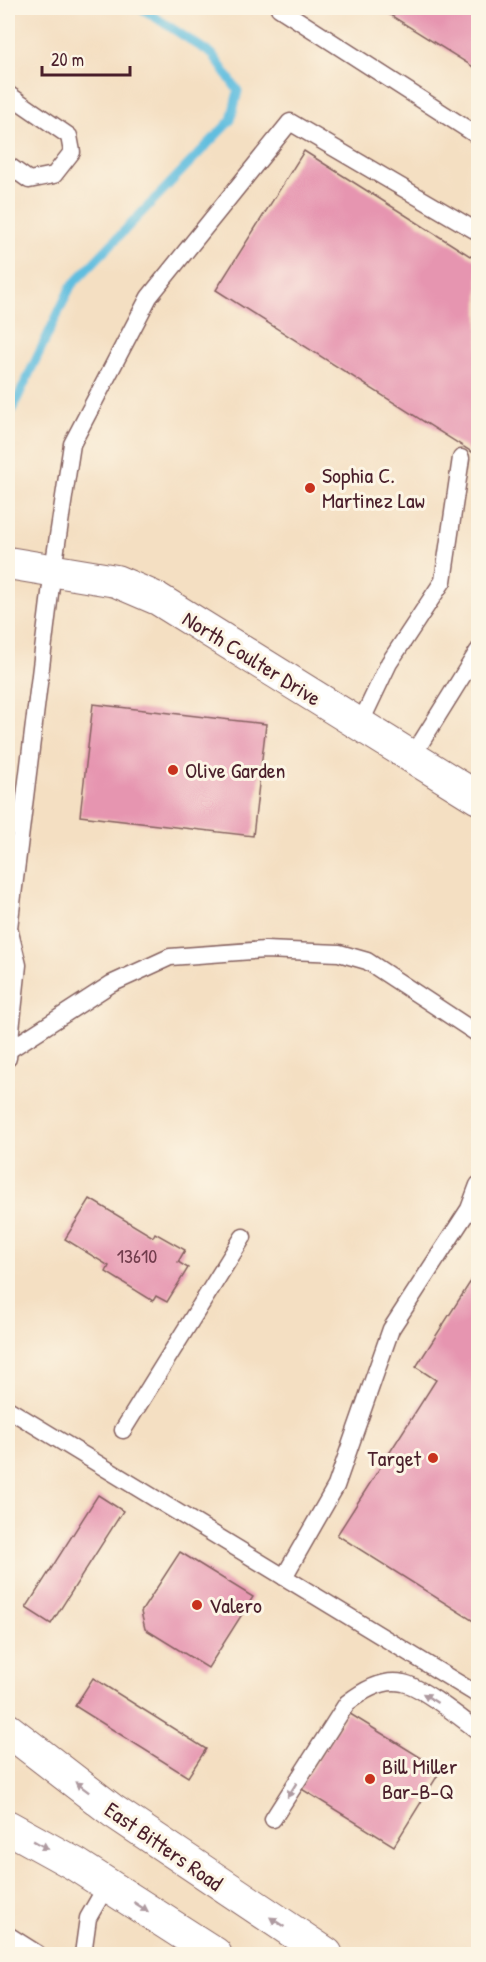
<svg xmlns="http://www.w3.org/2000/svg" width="486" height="1962" viewBox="0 0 486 1962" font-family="'Patrick Hand',sans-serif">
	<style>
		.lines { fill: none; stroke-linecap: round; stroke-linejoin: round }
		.stream { stroke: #61bedf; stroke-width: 9 }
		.building { fill: #e695b0 }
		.service-casing { stroke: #866260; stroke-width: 19 }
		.minor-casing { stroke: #866260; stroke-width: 34 }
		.secondary-casing { stroke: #866260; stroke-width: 35 }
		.service { stroke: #fff; stroke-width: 16 }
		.minor { stroke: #fff; stroke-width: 32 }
		.secondary { stroke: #fff; stroke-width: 33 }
		.oneway { fill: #ae9aa0 }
		.poi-dot { fill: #c8321e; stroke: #fcf5e5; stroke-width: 2 }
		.labels { text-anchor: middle; stroke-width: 6; stroke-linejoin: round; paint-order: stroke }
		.number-label { font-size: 20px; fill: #713c4c }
		.poi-label { font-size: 22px; fill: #4a1f2b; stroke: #fcf5e5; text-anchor: start }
		.street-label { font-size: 22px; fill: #4a1f2b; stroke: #fcf5e5 }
	</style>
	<rect width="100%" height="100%" fill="#fcf5e5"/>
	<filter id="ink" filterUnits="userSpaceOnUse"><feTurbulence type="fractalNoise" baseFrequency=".0167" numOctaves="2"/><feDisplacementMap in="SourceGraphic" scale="12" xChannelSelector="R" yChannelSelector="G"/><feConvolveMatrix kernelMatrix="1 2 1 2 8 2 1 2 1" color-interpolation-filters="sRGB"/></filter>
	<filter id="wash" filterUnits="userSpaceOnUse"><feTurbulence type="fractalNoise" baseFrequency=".008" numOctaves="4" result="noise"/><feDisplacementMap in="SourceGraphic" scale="24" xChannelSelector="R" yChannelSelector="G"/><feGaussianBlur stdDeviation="1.35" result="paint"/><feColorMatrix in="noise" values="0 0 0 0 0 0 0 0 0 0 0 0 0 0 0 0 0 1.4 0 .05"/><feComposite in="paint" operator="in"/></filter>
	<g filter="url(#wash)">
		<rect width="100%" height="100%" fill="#f4dfc2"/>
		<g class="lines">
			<polyline class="stream" points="8,418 71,286 231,120 238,91 213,55 141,8"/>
		</g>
		<g id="blocks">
			<g class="building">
				<polygon points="379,8 478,8 478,70"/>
				<polygon points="304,151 478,261 478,456 216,290"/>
				<polygon points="93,704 266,724 253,836 80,816"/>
				<polygon points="90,1199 153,1237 155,1233 185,1250 178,1262 188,1268 167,1302 156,1296 153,1301 106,1272 109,1266 65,1239"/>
				<polygon points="478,1270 478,1624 337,1535 436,1380 416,1367"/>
				<polygon points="98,1495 123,1511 51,1624 26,1608"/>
				<polygon points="180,1552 253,1597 208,1668 145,1629 141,1612"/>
				<polygon points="93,1678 206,1749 188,1777 75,1706"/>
				<polygon points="347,1712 441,1770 394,1846 300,1788"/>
			</g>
		</g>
	</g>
	<g filter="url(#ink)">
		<use href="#blocks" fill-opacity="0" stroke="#866260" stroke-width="1.5"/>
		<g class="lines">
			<g class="service-casing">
				<g id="service">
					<polyline points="279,8 478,136"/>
					<polyline points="8,94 69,136 72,152 54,175 29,180 8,165"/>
					<polyline points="360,724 389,663 443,581 461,458"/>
					<polyline points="412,757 478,651"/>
					<polyline points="9,1050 111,984 170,957 265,950 339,953 367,961 478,1034"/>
					<polyline points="8,1058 18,965 9,928 53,569 72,444 149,297 290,122 478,232"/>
					<polyline points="8,1409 478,1695"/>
					<polyline points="123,1430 243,1237"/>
					<polyline points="284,1577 336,1486 391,1329 469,1209 478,1185"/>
					<path d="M273,1819L347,1703C361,1692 383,1678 403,1683C421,1686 462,1719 478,1731"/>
					<polyline points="8,1935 38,1954"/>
					<polyline points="83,1954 88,1918 107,1885"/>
				</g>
			</g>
			<g class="minor-casing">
				<polyline id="minor" points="8,563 116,581 158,599 478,798"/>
			</g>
			<g class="secondary-casing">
				<g id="secondary">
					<polyline points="8,1730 113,1811 326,1954"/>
					<polyline points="8,1827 75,1864 215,1954"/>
				</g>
			</g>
			<use href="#service" class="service"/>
			<use href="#minor" class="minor"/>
			<use href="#secondary" class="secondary"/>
		</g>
		<defs><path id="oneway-solid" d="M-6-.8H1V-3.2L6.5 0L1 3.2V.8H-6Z" transform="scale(1.5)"/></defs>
		<g class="oneway">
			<use href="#oneway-solid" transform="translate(430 1698) rotate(-147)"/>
			<use href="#oneway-solid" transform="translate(82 1787) rotate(-143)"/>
			<use href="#oneway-solid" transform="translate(292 1790) rotate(122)"/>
			<use href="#oneway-solid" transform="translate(41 1845) rotate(29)"/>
			<use href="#oneway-solid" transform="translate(141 1907) rotate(33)"/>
			<use href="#oneway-solid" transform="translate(277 1922) rotate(-146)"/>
		</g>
	</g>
	<g class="poi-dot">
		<circle cx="310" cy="488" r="6"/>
		<circle cx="173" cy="770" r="6"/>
		<circle cx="433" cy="1458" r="6"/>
		<circle cx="197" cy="1605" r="6"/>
		<circle cx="370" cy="1779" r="6"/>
	</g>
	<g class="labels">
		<g class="number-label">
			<text x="137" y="1263">13610</text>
		</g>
		<g class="poi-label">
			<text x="322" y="483">Sophia C.<tspan x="322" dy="25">Martinez Law</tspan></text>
			<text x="185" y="778">Olive Garden</text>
			<text x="421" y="1466" text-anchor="end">Target</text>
			<text x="209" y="1613">Valero</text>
			<text x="382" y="1774">Bill Miller<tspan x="382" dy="25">Bar-B-Q</tspan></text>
		</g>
		<g class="street-label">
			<text transform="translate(252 658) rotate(32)" y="8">North Coulter Drive</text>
			<text transform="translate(164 1846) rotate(35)" y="8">East Bitters Road</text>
		</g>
	</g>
	<rect width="486" height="1962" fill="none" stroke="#fcf5e5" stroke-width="30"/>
	<path d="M42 66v9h88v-9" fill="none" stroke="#4a1f2b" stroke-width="3"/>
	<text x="51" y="66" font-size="18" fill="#4a1f2b" stroke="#fcf5e5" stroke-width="4.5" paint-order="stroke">20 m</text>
</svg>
